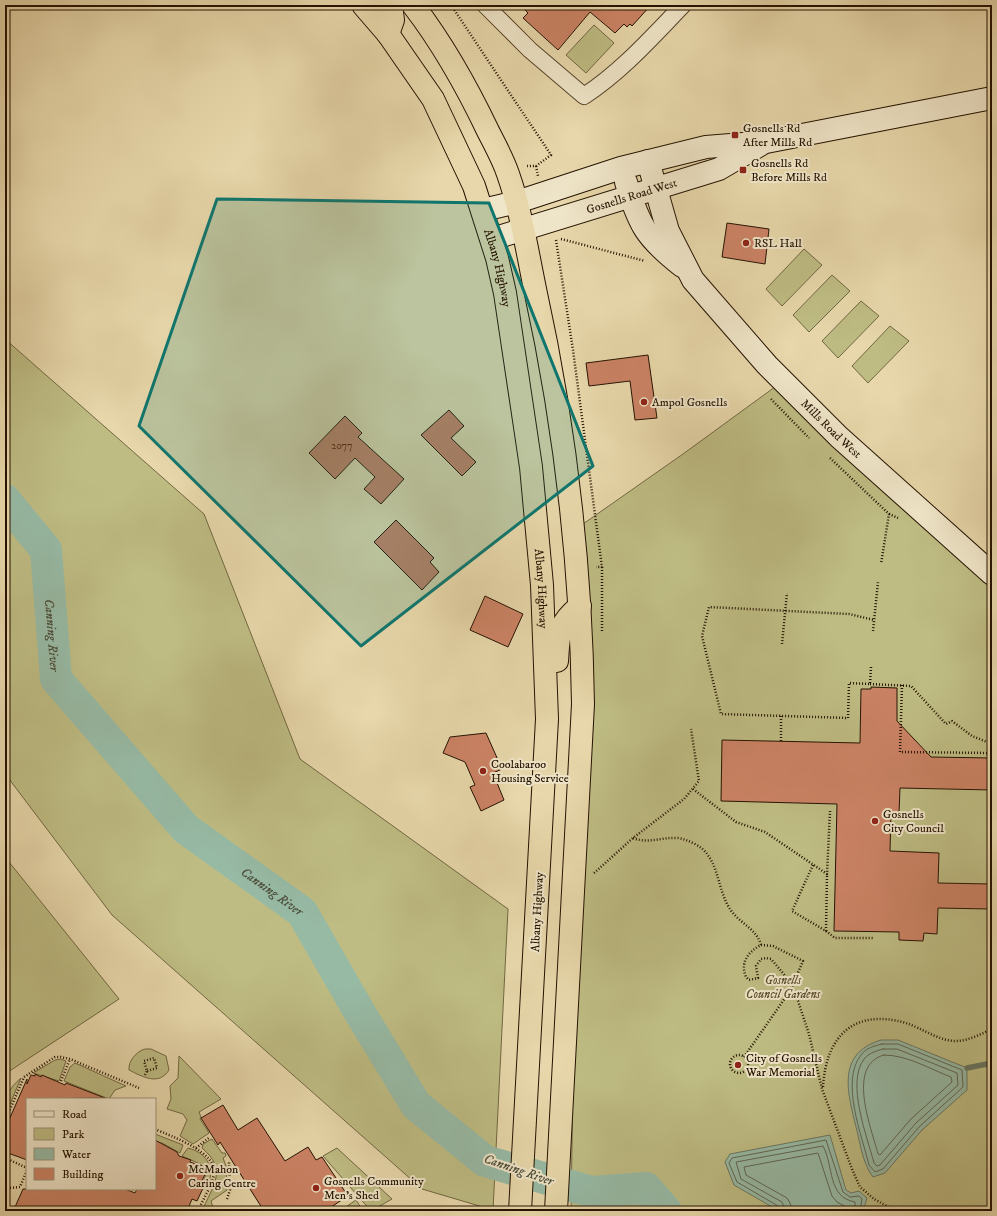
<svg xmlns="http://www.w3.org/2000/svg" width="997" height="1216" viewBox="0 0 997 1216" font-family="'IM FELL DW Pica',serif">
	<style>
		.green { fill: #bebc83; stroke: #716742 }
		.water { fill: #97baa5; stroke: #697763 }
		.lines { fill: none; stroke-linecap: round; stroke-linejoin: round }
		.shore { stroke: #5e6653; stroke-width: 1 }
		.stream { stroke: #697763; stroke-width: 5.5 }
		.river { stroke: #97baa5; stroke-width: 32 }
		.building { fill: #cb8365; stroke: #241201 }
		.street-casing { stroke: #55432b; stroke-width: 18 }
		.secondary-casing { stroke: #241201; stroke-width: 24 }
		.highway-casing { stroke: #241201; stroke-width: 24 }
		.path { stroke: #241201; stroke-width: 2.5; stroke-dasharray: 1 2; stroke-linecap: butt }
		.street { stroke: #efe5c8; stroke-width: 16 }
		.secondary { stroke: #efe5c8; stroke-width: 22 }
		.highway { stroke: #e7d7aa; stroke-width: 22 }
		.marked { fill: #0f766e; fill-opacity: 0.2; stroke: #0f766e; stroke-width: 3; stroke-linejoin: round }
		.poi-dot { fill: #8f2418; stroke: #efe5c8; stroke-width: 1.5 }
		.labels { text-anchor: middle; stroke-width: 4; stroke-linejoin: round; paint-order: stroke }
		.number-label { font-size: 10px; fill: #4e2e1a }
		.poi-label { font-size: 12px; fill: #241201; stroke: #efe5c8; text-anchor: start }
		.street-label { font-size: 12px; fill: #241201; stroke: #efe5c8 }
		.park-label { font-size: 12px; font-style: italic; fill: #5a4e2e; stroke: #efe5c8 }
		.water-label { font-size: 13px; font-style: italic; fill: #4c4d3a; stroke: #efe5c8 }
	</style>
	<rect width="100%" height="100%" fill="#e7d7aa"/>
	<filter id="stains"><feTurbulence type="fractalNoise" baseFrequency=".005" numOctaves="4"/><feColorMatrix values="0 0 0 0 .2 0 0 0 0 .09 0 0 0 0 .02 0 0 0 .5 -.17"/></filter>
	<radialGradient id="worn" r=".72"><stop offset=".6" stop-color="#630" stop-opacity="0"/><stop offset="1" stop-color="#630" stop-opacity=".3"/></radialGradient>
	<g class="green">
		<polygon points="594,25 614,43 586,73 566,55"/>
		<polygon points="804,249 822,265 782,306 766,289"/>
		<polygon points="832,275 850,291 809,332 793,315"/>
		<polygon points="861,301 879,316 838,358 822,341"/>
		<polygon points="890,326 909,341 868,383 852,366"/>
		<polygon points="5,339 204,514 300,759 508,909 493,1210 422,1189 112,915 9,779 5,771"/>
		<polygon points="779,384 992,570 992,1211 571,1211 580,607 573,531 683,454"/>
		<polygon points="5,857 119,999 5,1074"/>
		<path d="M145,1049H151L166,1056L169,1070C159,1086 143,1077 129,1070C128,1061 137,1051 145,1049Z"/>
		<polygon points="179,1056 221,1099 199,1112 201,1117 200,1119 209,1133 193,1144 180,1136 187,1120 183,1114 167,1109 171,1099 170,1086 178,1078"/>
		<polygon points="61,1059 66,1061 59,1081 33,1073 55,1060"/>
		<polygon points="75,1063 126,1086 115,1090 109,1099 64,1081 70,1067"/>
		<path d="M21,1078L5,1116C5,1098 7,1090 21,1078Z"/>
		<polygon points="155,1134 183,1145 180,1153 162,1143 155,1143"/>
		<path d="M212,1139L222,1153H225L226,1156L223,1158L226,1166L227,1190L211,1201L214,1211H202C213,1185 228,1170 202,1148L203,1144Z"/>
		<path d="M188,1148C205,1152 216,1167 208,1184L203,1183L207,1171L200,1164L182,1156Z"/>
		<polygon points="337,1148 392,1199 371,1211 323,1156"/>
		<polygon points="356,1200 363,1211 340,1211"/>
	</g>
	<g class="water">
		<path d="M881,1040H898L967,1068V1090L922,1130L885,1173L873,1177C863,1164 861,1147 857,1131C848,1094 835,1054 881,1040Z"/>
		<polygon points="830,1135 846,1190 851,1193 859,1191 867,1198 863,1211 779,1211 734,1185 725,1162 730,1154"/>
	</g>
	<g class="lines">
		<g class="shore">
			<path d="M882,1044H898L962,1070L963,1087L919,1127L883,1169L875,1172L869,1165C862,1136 840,1081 861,1055C866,1048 874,1046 882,1044Z"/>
			<path d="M883,1049H897L957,1073L958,1085L916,1123L880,1165L877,1166L874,1163C867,1136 846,1083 864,1059C869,1053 876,1051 883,1049Z"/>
			<path d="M884,1055C907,1055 930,1069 951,1077L952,1082L911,1119L880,1155L878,1154C871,1127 846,1065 884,1055Z"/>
			<polyline points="781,1211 778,1206 737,1182 729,1163 732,1158 826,1140 843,1192 850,1197 859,1196 862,1199 860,1211"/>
			<path d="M786,1211L782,1202L741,1179L736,1162L823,1146C834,1166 827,1197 855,1202V1211"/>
			<polyline points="792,1211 790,1203 787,1198 746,1175 744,1167 818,1153 832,1196 837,1202 848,1208 849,1211"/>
		</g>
		<polyline class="stream" points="967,1068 992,1063"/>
		<path class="river" id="s1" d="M5,500L46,550L56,679L186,829L302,912L360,1013L416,1105L485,1161L592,1192L646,1188L666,1211"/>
	</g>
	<g class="building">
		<polygon points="520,5 651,5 632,26 630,24 627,27 624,24 615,33 590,12 558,50 523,18 528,13"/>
		<polygon points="727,223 769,229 765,264 722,257"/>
		<polygon points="648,355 657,418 635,420 630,381 589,386 586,363"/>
		<polygon points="449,410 464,426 451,438 476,462 462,476 421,435"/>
		<polygon points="345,416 362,433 358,437 404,479 381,504 364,489 375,477 355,458 335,479 309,453"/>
		<polygon points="396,520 434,558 430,562 439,572 422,590 374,542"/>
		<polygon points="485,596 523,614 508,647 470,630"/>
		<polygon points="871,687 897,688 897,721 931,757 992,758 992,790 900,788 899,813 891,813 890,851 939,853 938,883 990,884 990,909 938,908 937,934 924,933 923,941 899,940 899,932 834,931 837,804 721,801 722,740 860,743 861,689 871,689"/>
		<polygon points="486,733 502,769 493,773 504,800 481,811 470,787 475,785 465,762 443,753 450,737"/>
		<polygon points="35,1074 41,1077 42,1075 65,1085 66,1083 105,1098 27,1099 27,1160 8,1153 8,1151 5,1150 5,1129 27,1079 27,1084 31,1075 35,1076"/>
		<polygon points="223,1105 238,1130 257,1118 285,1161 308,1147 316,1160 322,1157 348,1196 325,1211 264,1211 220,1142 218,1145 201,1118"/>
		<polygon points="155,1140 177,1152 179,1156 191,1160 190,1162 208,1168 199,1187 203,1188 197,1201 192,1199 187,1211 24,1211 15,1207 23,1189 125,1189 135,1193 137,1189 155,1189"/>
	</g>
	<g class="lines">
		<g class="street-casing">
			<path id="street" d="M485,5L530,50L584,96C622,71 652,37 683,5"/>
		</g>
		<g class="secondary-casing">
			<g id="secondary">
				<path id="s2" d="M648,161L668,231L693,280L767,365L839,437L992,574"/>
				<path d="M626,182C639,225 646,238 682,266"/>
				<polyline points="483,210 517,202 621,168 706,147 766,142 992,98"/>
				<path id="s3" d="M492,239L719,169L760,145"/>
			</g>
		</g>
		<g class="highway-casing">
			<g id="highway">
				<path id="s4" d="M363,5L388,34L433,99L474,186L497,258L505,293L531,467L542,585L547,719L520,1211"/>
				<path d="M413,5C443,44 467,87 488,131C495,145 503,159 508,174C521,211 527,250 535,289C565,425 581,565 583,704L556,1211"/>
				<polyline points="388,34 393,20 391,5"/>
				<path d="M557,661C559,634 557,625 580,606"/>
			</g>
		</g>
		<g class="path">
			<polyline points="451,5 551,155 536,166 527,166"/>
			<polyline points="536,166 538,176"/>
			<polyline points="561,239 645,261"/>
			<polyline points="556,240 573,350 602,567 596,567"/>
			<polyline points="771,399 809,438"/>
			<polyline points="830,458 889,514 881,564"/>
			<polyline points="889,514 898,518"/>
			<polyline points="602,567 602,632"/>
			<polyline points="873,631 878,582"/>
			<polyline points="782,644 787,593"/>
			<polyline points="871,667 870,684 849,683 848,718 721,714 702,636 709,607 849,614 874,620"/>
			<polyline points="870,684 911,686 946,724 952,721 972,736 992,744"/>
			<polyline points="902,685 900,752 992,753"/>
			<polyline points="781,716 781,741"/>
			<polyline points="693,789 736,822 765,832 827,874 830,811"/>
			<path d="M633,838C649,844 661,837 678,838C684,839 689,841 695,844C720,857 716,888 730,909C739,923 757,929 761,945C748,952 740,962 746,977L749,980L758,978L756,966L761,959L766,958L771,959L793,985"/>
			<polyline points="813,865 792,911 826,931 827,874"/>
			<polyline points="594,873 633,838 684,799 699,781 691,729"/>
			<polyline points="826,931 835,938 874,938"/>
			<polyline points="761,945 773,946 803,961 790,991"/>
			<circle cx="739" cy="1064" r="9"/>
			<polyline points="744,1057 790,991 798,1001 809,1034 822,1089 852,1169 860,1187 874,1199 896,1211"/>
			<polyline points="145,1075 147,1071 144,1061 154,1058 157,1068 147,1071"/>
			<polyline points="61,1081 70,1059"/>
			<path d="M823,1087C826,1036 854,1008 906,1023C922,1028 940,1042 958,1041C970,1040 981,1034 992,1029"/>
			<polyline points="5,1121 24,1077 55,1057 61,1057 70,1059 139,1088"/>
			<path d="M155,1129C170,1136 218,1152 214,1174C212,1186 203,1199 198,1211"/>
			<polyline points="196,1148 210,1137"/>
			<polyline points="5,1158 27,1168"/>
			<polyline points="10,1188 20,1187 27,1170"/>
			<polyline points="227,1199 230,1190 229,1162"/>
		</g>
		<use href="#street" class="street"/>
		<use href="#secondary" class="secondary"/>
		<use href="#highway" class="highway"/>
	</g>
	<path class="marked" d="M217,199L489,203L593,466L361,646L139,426Z"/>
	<g class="poi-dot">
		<rect x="731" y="131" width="8" height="8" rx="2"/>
		<rect x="739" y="166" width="8" height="8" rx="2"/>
		<circle cx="746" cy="243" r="4"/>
		<circle cx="644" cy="402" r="4"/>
		<circle cx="483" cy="771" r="4"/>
		<circle cx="875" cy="821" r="4"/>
		<circle cx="738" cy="1065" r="4"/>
		<circle cx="180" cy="1176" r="4"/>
		<circle cx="316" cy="1188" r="4"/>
	</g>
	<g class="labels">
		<g class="number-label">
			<text x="342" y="449">2077</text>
		</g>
		<g class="poi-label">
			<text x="743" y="132">Gosnells Rd<tspan x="743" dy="14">After Mills Rd</tspan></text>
			<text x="751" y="167">Gosnells Rd<tspan x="751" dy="14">Before Mills Rd</tspan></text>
			<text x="754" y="247">RSL Hall</text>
			<text x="652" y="406">Ampol Gosnells</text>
			<text x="491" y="768">Coolabaroo<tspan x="491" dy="14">Housing Service</tspan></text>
			<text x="883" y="818">Gosnells<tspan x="883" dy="14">City Council</tspan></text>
			<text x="746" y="1062">City of Gosnells<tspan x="746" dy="14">War Memorial</tspan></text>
			<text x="188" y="1173">McMahon<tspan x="188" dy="14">Caring Centre</tspan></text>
			<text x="324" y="1185">Gosnells Community<tspan x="324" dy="14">Men's Shed</tspan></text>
		</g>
		<g class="street-label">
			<text dy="4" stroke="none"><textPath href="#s3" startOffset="146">Gosnells Road West</textPath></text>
			<text dy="4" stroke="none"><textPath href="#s4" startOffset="299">Albany Highway</textPath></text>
			<text dy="4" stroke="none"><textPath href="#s2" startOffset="331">Mills Road West</textPath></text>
			<text dy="4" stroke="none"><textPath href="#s4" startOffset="623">Albany Highway</textPath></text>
			<text transform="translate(537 912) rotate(-87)" y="4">Albany Highway</text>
		</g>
		<g class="park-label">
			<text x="783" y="984">Gosnells<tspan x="783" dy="14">Council Gardens</tspan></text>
		</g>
		<g class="water-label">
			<text dy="5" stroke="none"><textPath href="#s1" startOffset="150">Canning River</textPath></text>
			<text dy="5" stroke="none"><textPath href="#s1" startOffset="499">Canning River</textPath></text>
			<text transform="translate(519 1169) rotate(19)" y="5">Canning River</text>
		</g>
	</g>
	<rect width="997" height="1216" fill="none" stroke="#e7d7aa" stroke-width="20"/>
	<rect x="6" y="6" width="985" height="1204" fill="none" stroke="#241201" stroke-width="2"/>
	<rect x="10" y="10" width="977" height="1196" fill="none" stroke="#241201"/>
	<rect x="26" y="1098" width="130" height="92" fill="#efe5c8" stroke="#9e9178"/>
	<rect x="34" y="1111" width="20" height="6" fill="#efe5c8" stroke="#9e9178"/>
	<text x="62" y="1118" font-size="12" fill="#241201">Road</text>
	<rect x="34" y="1128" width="20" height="12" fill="#bebc83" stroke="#9e9178"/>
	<text x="62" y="1138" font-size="12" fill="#241201">Park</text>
	<rect x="34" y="1148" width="20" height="12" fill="#97baa5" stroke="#9e9178"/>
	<text x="62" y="1158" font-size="12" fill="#241201">Water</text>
	<rect x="34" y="1168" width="20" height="12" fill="#cb8365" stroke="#9e9178"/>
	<text x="62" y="1178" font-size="12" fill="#241201">Building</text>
	<rect width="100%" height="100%" filter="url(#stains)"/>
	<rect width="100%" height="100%" fill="url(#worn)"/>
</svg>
